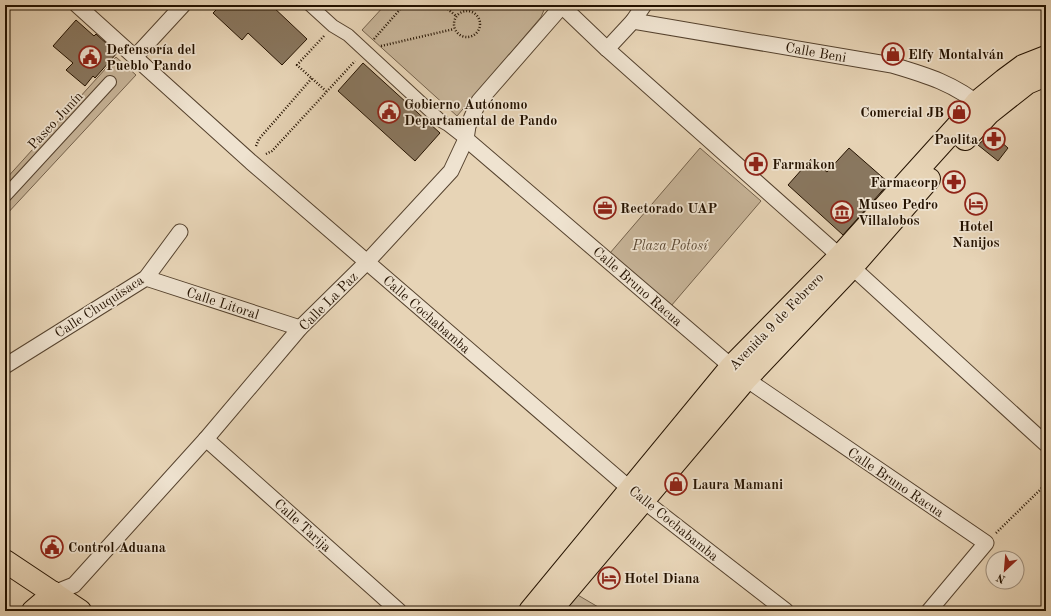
<svg xmlns="http://www.w3.org/2000/svg" width="1051" height="616" viewBox="0 0 1051 616" font-family="'Old Standard TT',serif">
	<style>
		.green { fill: #c6b397; stroke: #75624c }
		.building { fill: #89775f; stroke: #241200 }
		.lines { fill: none; stroke-linecap: round; stroke-linejoin: round }
		.pedestrian-casing { stroke: #55422e; stroke-width: 14 }
		.minor-casing { stroke: #55422e; stroke-width: 17 }
		.primary-casing { stroke: #241200; stroke-width: 24 }
		.path { stroke: #241200; stroke-width: 2.5; stroke-dasharray: 1 2; stroke-linecap: butt }
		.pedestrian { stroke: #efe3d0; stroke-width: 12 }
		.minor { stroke: #efe3d0; stroke-width: 15 }
		.primary { stroke: #e7d4b6; stroke-width: 22 }
		.labels { text-anchor: middle; stroke-width: 3.5; stroke-linejoin: round; paint-order: stroke }
		.poi-label { font-size: 14px; font-weight: bold; fill: #241200; stroke: #efe3d0; text-anchor: start }
		.street-label { font-size: 14px; fill: #241200; stroke: #efe3d0 }
		.park-label { font-size: 14px; font-style: italic; fill: #5d4a35; stroke: #efe3d0 }
	</style>
	<rect width="100%" height="100%" fill="#e7d4b6"/>
	<filter id="stains"><feTurbulence type="fractalNoise" baseFrequency=".005" numOctaves="4"/><feColorMatrix values="0 0 0 0 .2 0 0 0 0 .09 0 0 0 0 .02 0 0 0 .5 -.17"/></filter>
	<radialGradient id="worn" r=".72"><stop offset=".6" stop-color="#630" stop-opacity="0"/><stop offset="1" stop-color="#630" stop-opacity=".3"/></radialGradient>
	<g class="green">
		<polygon points="385,5 542,5 544,10 541,17 457,116 362,30"/>
		<polygon points="116,57 136,75 5,216 5,180"/>
		<polygon points="700,148 761,201 671,306 610,253"/>
		<polygon points="576,594 605,611 561,611"/>
	</g>
	<g class="building">
		<polygon points="221,5 271,5 307,39 282,65 248,33 242,40 213,13"/>
		<polygon points="76,20 94,36 96,34 117,53 95,78 93,76 85,86 66,70 73,63 53,46"/>
		<polygon points="363,63 440,133 415,161 338,91"/>
		<polygon points="991,133 1008,148 998,161 978,145"/>
		<polygon points="849,148 889,183 843,235 788,185 811,159 827,172"/>
	</g>
	<g class="lines">
		<g class="pedestrian-casing">
			<g id="pedestrian">
				<polyline points="310,5 333,26 348,35 441,121 448,125 466,139"/>
				<polyline points="5,196 110,82"/>
			</g>
		</g>
		<g class="minor-casing">
			<g id="minor">
				<polyline points="77,5 251,162 644,501 786,611"/>
				<polyline points="561,5 607,49 852,267 1046,444"/>
				<path d="M633,21L892,65C926,75 956,84 983,108"/>
				<polyline points="607,49 633,21 644,5"/>
				<polyline points="135,57 183,5"/>
				<polyline points="466,139 746,379 986,543 929,611"/>
				<polyline points="146,278 300,328"/>
				<polyline points="5,366 146,278 180,232"/>
				<polyline points="206,439 399,611"/>
				<polyline points="54,593 74,585 206,439 300,328 367,262 451,171 466,139 468,126 479,101 562,6"/>
			</g>
		</g>
		<g class="primary-casing">
			<g id="primary">
				<polyline points="965,139 989,113 1027,83 1046,75"/>
				<polyline points="5,561 80,611"/>
				<polyline points="33,611 54,593"/>
				<polyline points="530,611 731,367 840,256 960,123 977,102 1004,80 1023,66 1046,57"/>
				<polyline points="550,611 746,379 852,267 929,179"/>
			</g>
		</g>
		<g class="path">
			<polyline points="443,5 456,16"/>
			<circle cx="467" cy="24" r="13"/>
			<polyline points="324,36 297,65 326,91"/>
			<polyline points="374,39 404,5"/>
			<polyline points="381,46 454,29"/>
			<polyline points="256,146 259,139 312,78"/>
			<polyline points="266,154 272,151 355,61"/>
			<polyline points="996,533 1046,484"/>
		</g>
		<use href="#pedestrian" class="pedestrian"/>
		<use href="#minor" class="minor"/>
		<use href="#primary" class="primary"/>
	</g>
	<defs>
		<g id="shop-ring" transform="scale(1.15)"><circle r="9.5" fill="#efe3d0" stroke="#8f2418" stroke-width="1.5"/><path d="M-5-2.5h2.3a2.7 3.5 0 0 1 5.4 0H5L5.5 6h-11ZM-1.5-2.5h3a1.5 2.3 0 0 0-3 0Z" fill="#8f2418"/></g>
		<g id="civic-ring" transform="scale(1.15)"><circle r="9.5" fill="#efe3d0" stroke="#8f2418" stroke-width="1.5"/><path d="M-.6-6.5H3V-4.5H.6V-3L4-1V1h2V6H-6V1h2V-1L-.6-3ZM-1.2 2.5V6h2.4V2.5Z" fill="#8f2418"/></g>
		<g id="pharmacy-ring" transform="scale(1.15)"><circle r="9.5" fill="#efe3d0" stroke="#8f2418" stroke-width="1.5"/><path d="M-2-6h4v4h4v4h-4v4h-4v-4h-4v-4h4Z" fill="#8f2418"/></g>
		<g id="hotel-ring" transform="scale(1.15)"><circle r="9.5" fill="#efe3d0" stroke="#8f2418" stroke-width="1.5"/><path d="M-6-4.5h1.5V1H6V5H4.5V3h-9V5H-6ZM-4 0a1.8 1.8 0 1 1 3.6 0ZM.5 0V-2.5h3Q6-2.5 6 0Z" fill="#8f2418"/></g>
		<g id="office-ring" transform="scale(1.15)"><circle r="9.5" fill="#efe3d0" stroke="#8f2418" stroke-width="1.5"/><path d="M-6-3h4V-5.5h4V-3h4V5H-6ZM-1-4.5V-3h2v-1.5ZM-6 0V1H6V0Z" fill="#8f2418"/></g>
		<g id="museum-ring" transform="scale(1.15)"><circle r="9.5" fill="#efe3d0" stroke="#8f2418" stroke-width="1.5"/><path d="M0-6L6-3V-2H-6V-3ZM-5-1h2V3h-2ZM-1-1h2V3h-2ZM3-1h2V3H3ZM-6 4H6V6H-6Z" fill="#8f2418"/></g>
	</defs>
	<g fill-rule="evenodd">
		<use href="#shop-ring" x="893" y="54"/>
		<use href="#civic-ring" x="90" y="57"/>
		<use href="#civic-ring" x="389" y="112"/>
		<use href="#shop-ring" x="959" y="112"/>
		<use href="#pharmacy-ring" x="994" y="139"/>
		<use href="#pharmacy-ring" x="756" y="164"/>
		<use href="#pharmacy-ring" x="954" y="182"/>
		<use href="#hotel-ring" x="976" y="204"/>
		<use href="#office-ring" x="605" y="208"/>
		<use href="#museum-ring" x="842" y="212"/>
		<use href="#shop-ring" x="676" y="484"/>
		<use href="#civic-ring" x="52" y="547"/>
		<use href="#hotel-ring" x="609" y="578"/>
	</g>
	<g class="labels">
		<g class="poi-label">
			<text x="106" y="54">Defensoría del<tspan x="106" dy="16">Pueblo Pando</tspan></text>
			<text x="908" y="59">Elfy Montalván</text>
			<text x="404" y="109">Gobierno Autónomo<tspan x="404" dy="16">Departamental de Pando</tspan></text>
			<text x="944" y="117" text-anchor="end">Comercial JB</text>
			<text x="978" y="144" text-anchor="end">Paolita</text>
			<text x="772" y="169">Farmakon</text>
			<text x="938" y="187" text-anchor="end">Farmacorp</text>
			<text x="858" y="209">Museo Pedro<tspan x="858" dy="16">Villalobos</tspan></text>
			<text x="620" y="213">Rectorado UAP</text>
			<text x="976" y="231" text-anchor="middle">Hotel<tspan x="976" dy="16">Nanijos</tspan></text>
			<text x="692" y="489">Laura Mamani</text>
			<text x="68" y="552">Control Aduana</text>
			<text x="624" y="583">Hotel Diana</text>
		</g>
		<g class="street-label">
			<text transform="translate(816 52) rotate(10)" y="5">Calle Beni</text>
			<text transform="translate(55 120) rotate(-47)" y="5">Paseo Junín</text>
			<text transform="translate(638 286) rotate(41)" y="5">Calle Bruno Racua</text>
			<text transform="translate(328 301) rotate(-45)" y="5">Calle La Paz</text>
			<text transform="translate(223 303) rotate(18)" y="5">Calle Litoral</text>
			<text transform="translate(99 306) rotate(-33)" y="5">Calle Chuquisaca</text>
			<text transform="translate(427 314) rotate(41)" y="5">Calle Cochabamba</text>
			<text transform="translate(776 321) rotate(-46)" y="5">Avenida 9 de Febrero</text>
			<text transform="translate(896 482) rotate(34)" y="5">Calle Bruno Racua</text>
			<text transform="translate(674 523) rotate(39)" y="5">Calle Cochabamba</text>
			<text transform="translate(303 525) rotate(42)" y="5">Calle Tarija</text>
		</g>
		<g class="park-label">
			<text x="670" y="250">Plaza Potosí</text>
		</g>
	</g>
	<rect width="1051" height="616" fill="none" stroke="#e7d4b6" stroke-width="20"/>
	<rect x="6" y="6" width="1039" height="604" fill="none" stroke="#241200" stroke-width="2"/>
	<rect x="10" y="10" width="1031" height="596" fill="none" stroke="#241200"/>
	<g transform="translate(1005 570) rotate(206)"><circle r="19" fill="#efe3d0" stroke="#9e8f7d"/>
	<path d="M0-3L7 15L0 10L-7 15Z" fill="#8f2418"/>
	<text y="-6" font-size="11" font-weight="bold" text-anchor="middle" fill="#241200">N</text>
	</g>
	<rect width="100%" height="100%" filter="url(#stains)"/>
	<rect width="100%" height="100%" fill="url(#worn)"/>
</svg>
